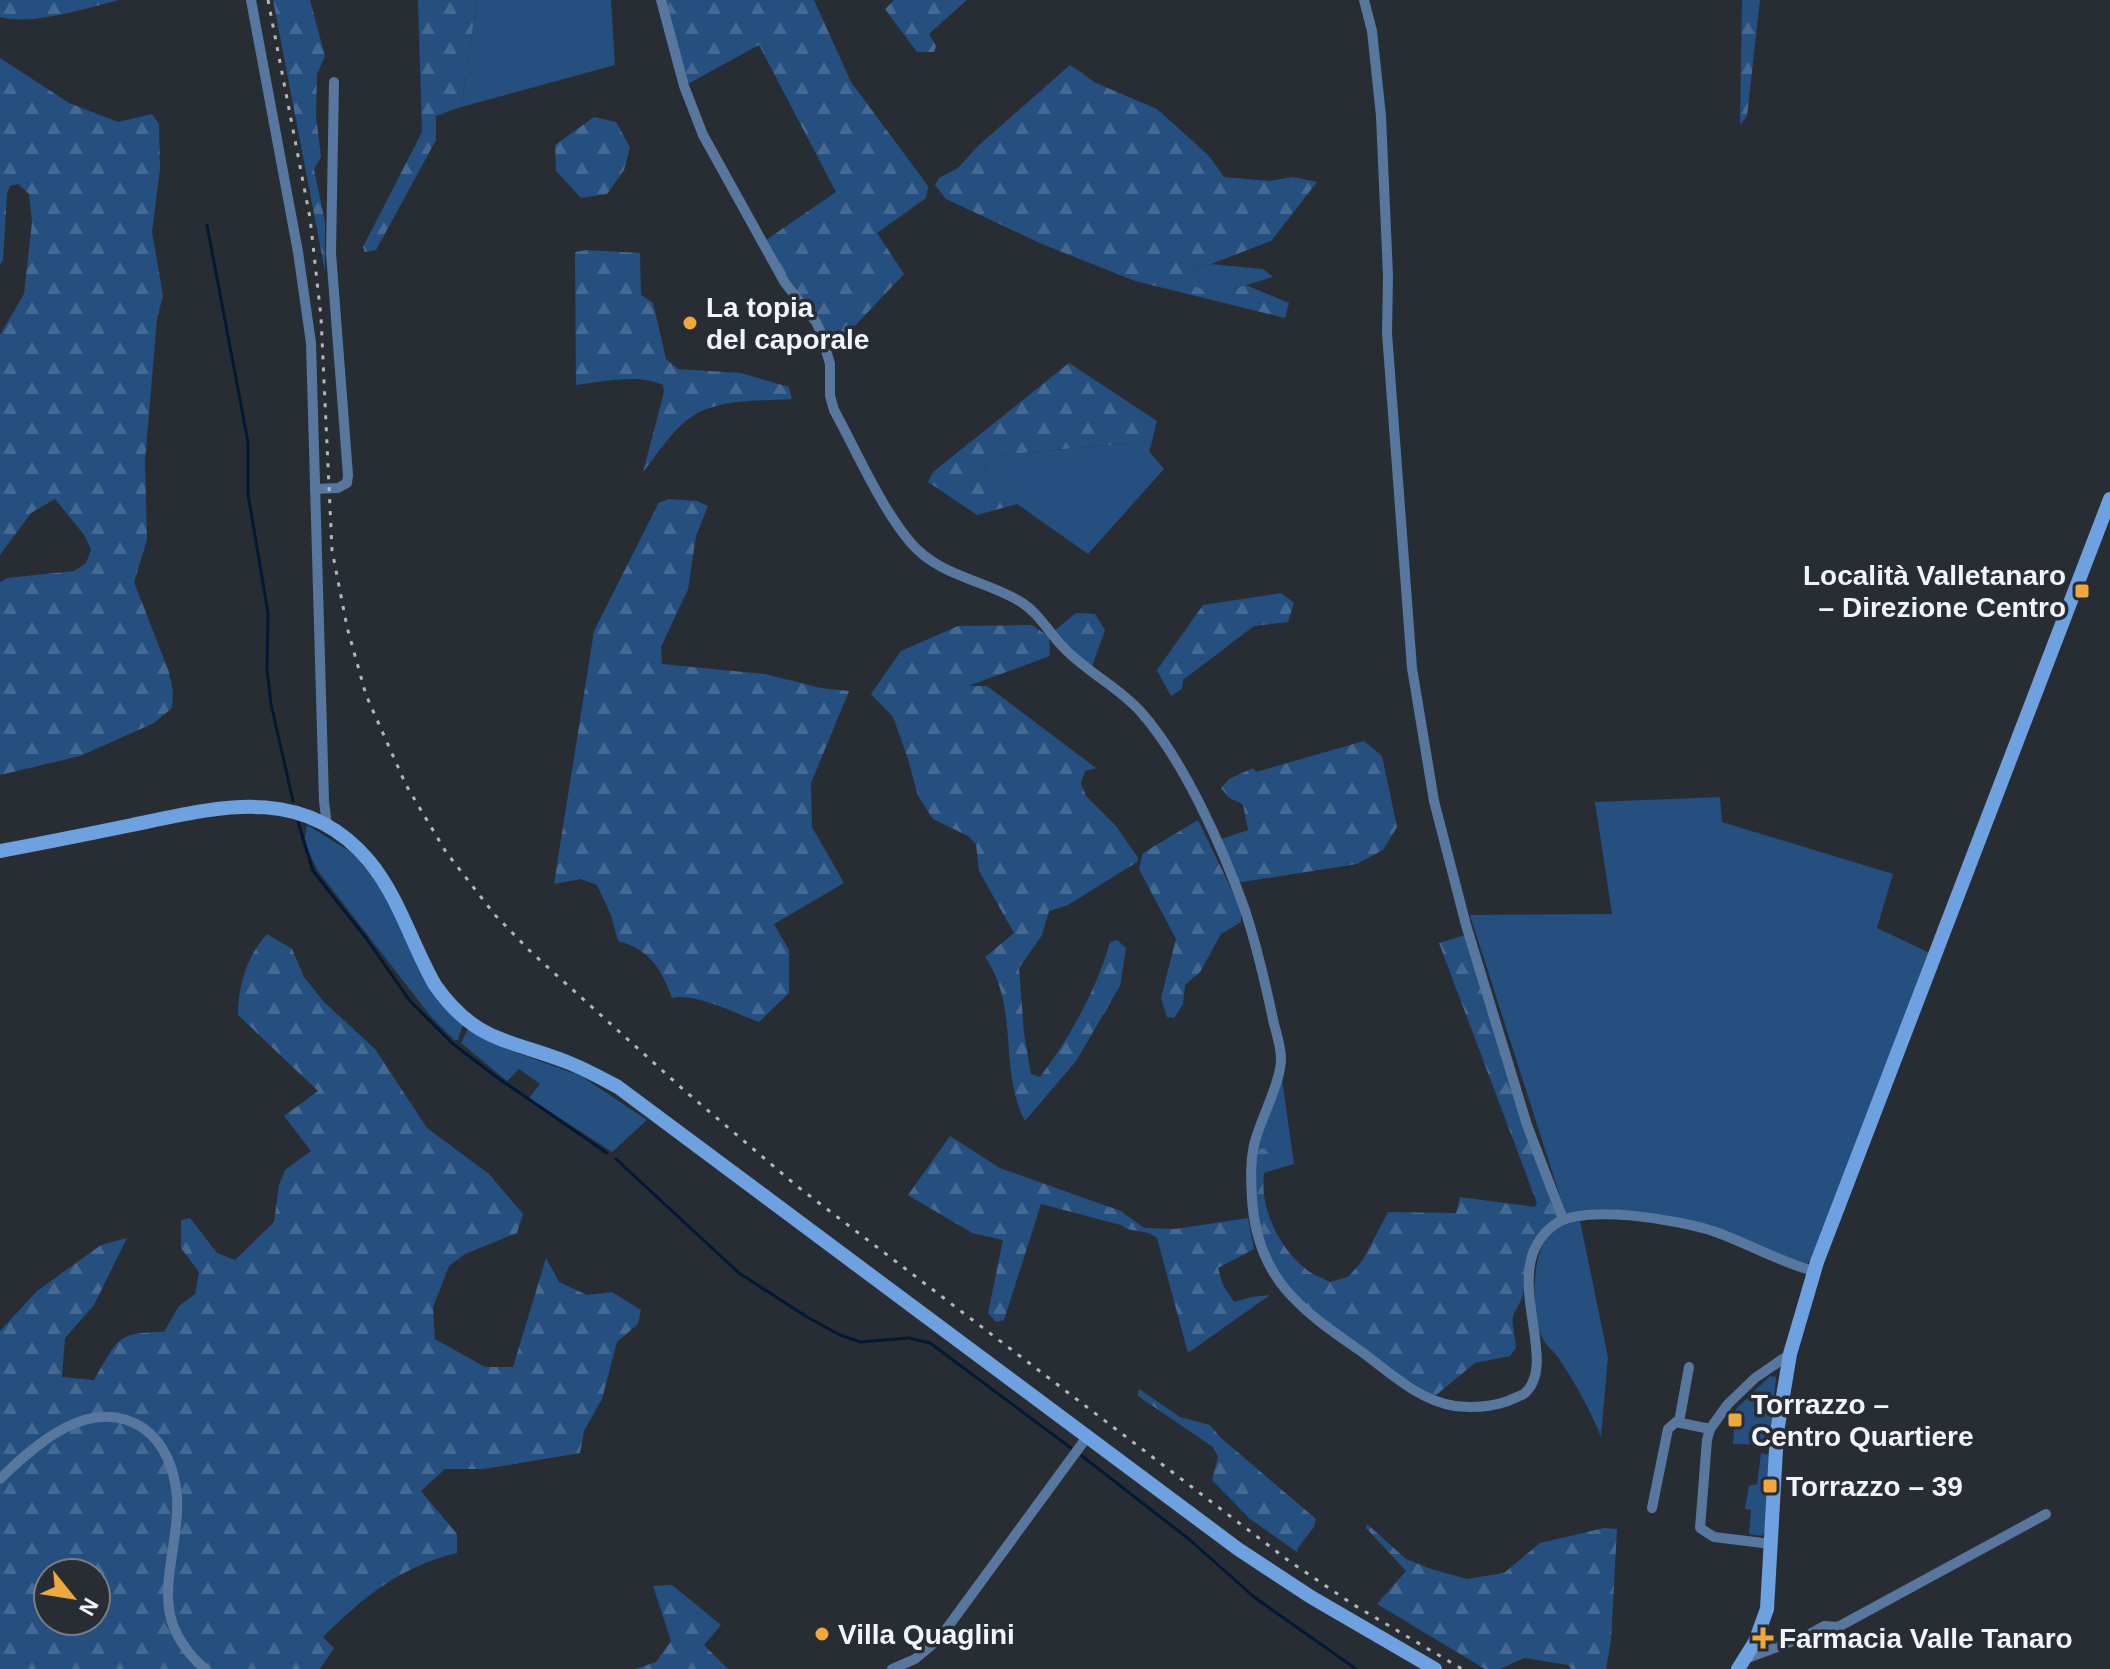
<svg xmlns="http://www.w3.org/2000/svg" width="2110" height="1669" viewBox="0 0 2110 1669" font-family="Helvetica,sans-serif">
	<style>
		.green { fill: #244f7f }
		.forest { fill: url(#forest-firs); fill-rule: evenodd }
		.lines { fill: none; stroke-linecap: round; stroke-linejoin: round }
		.stream { stroke: #031933; stroke-width: 3 }
		.street { stroke: #57779e; stroke-width: 10 }
		.secondary { stroke: #6da1df; stroke-width: 14 }
		.rail { stroke: #b3b7bc; stroke-width: 3; stroke-dasharray: 4 8; stroke-linecap: butt }
		.poi-dot { fill: #eea83c; stroke: #282d34; stroke-width: 3 }
		.labels { text-anchor: middle; stroke-width: 7; stroke-linejoin: round; paint-order: stroke }
		.poi-label { font-size: 28px; font-weight: bold; fill: #f1f5f9; stroke: #282d34; text-anchor: start }
	</style>
	<defs>
		<pattern id="forest-firs" width="22" height="20" patternUnits="userSpaceOnUse" patternTransform="scale(2)"><rect width="22" height="20" fill="#244f7f"/><path d="M5 1l3.5 6h-7zM16 11l3.5 6h-7z" fill="#446992"/></pattern>
	</defs>
	<rect width="100%" height="100%" fill="#282d34"/>
	<g class="green">
		<polygon points="477,0 611,0 615,65 461,107"/>
		<polygon points="1210,264 1263,269 1273,277 1213,295 1187,282 1189,274 1195,266"/>
		<polygon points="1152,441 1149,451 1164,469 1088,554 1017,504 984,466 999,455"/>
		<polygon points="1720,797 1722,822 1893,874 1877,928 1932,954 1812,1258 1807,1264 1801,1265 1649,1214 1606,1209 1566,1215 1470,915 1612,914 1595,802"/>
		<polygon points="307,825 351,852 377,881 463,1024 458,1040 454,1040 432,1018 318,871 304,842"/>
		<polygon points="468,1029 504,1048 581,1076 647,1120 612,1152 529,1098 540,1084 519,1069 507,1081 461,1043"/>
		<polygon points="1282,1079 1294,1164 1263,1173 1266,1164 1257,1148"/>
		<path d="M1580,1221L1608,1357L1601,1437C1590,1409 1576,1385 1560,1360C1554,1351 1544,1344 1541,1335C1531,1311 1531,1251 1551,1232C1559,1225 1570,1223 1580,1221Z"/>
		<polygon points="1770,1376 1776,1377 1770,1445 1733,1444 1736,1409"/>
		<polygon points="1761,1453 1770,1455 1766,1530 1762,1536 1749,1534 1751,1510 1745,1509 1749,1486 1757,1484"/>
	</g>
	<g class="forest">
		<path d="M0,0H119C86,8 32,26 0,17Z"/>
		<polygon points="273,0 310,0 325,56 317,74 316,116 321,157 314,169 325,222 325,271"/>
		<polygon points="418,0 477,0 461,107 436,116 436,140 376,250 365,252 363,247 422,132"/>
		<polygon points="661,0 814,0 851,82 928,186 926,198 877,233 904,274 830,352 783,275 766,240 836,192 759,45 684,86"/>
		<polygon points="894,0 967,0 929,34 936,46 934,52 917,52 885,9"/>
		<polygon points="1742,0 1760,0 1747,116 1740,125"/>
		<polygon points="0,58 69,103 118,122 152,114 159,124 160,169 152,232 163,296 157,318 145,461 147,540 134,582 169,672 173,692 172,708 154,723 80,756 0,775 0,582 7,578 74,571 86,563 91,550 85,536 55,499 31,513 0,555 0,335 24,294 32,222 29,194 18,184 10,186 7,193 3,260 0,265"/>
		<polygon points="1070,65 1096,83 1157,109 1209,156 1224,177 1269,181 1293,177 1317,182 1271,241 1211,264 1195,266 1189,274 1188,282 1213,295 1246,285 1289,303 1285,318 1135,281 1042,244 946,199 935,185 939,178 958,168 978,146"/>
		<polygon points="594,117 616,122 630,147 624,170 607,194 581,198 556,171 555,145"/>
		<path d="M587,250L640,253L641,295L653,303L666,359L678,369L741,373L789,387L792,399C764,401 731,399 704,410C678,420 660,451 643,472L664,392L663,385C638,373 602,382 576,385L575,252Z"/>
		<polygon points="1069,363 1157,421 1152,441 999,455 984,466 1017,504 977,515 928,482 933,472"/>
		<path d="M669,499L697,501L708,506L696,536L688,589L661,647L662,664L765,674L821,688L849,691L811,783L812,827L844,883L774,924L789,950V993L759,1022C737,1014 694,992 672,998C661,968 650,950 618,941L611,915L597,885L581,879L554,884L594,631L656,508L658,503Z"/>
		<polygon points="1281,593 1294,603 1288,622 1254,626 1183,680 1182,689 1171,696 1157,670 1203,605"/>
		<polygon points="1076,613 1095,614 1105,630 1091,669 1054,631"/>
		<path d="M1032,625L1049,637L1050,656L968,686H987L1096,768L1085,771L1081,784L1086,796L1116,826L1138,858L1137,862L1068,905L1049,911L1042,935L1019,968L1024,1033L1031,1074L1040,1077C1070,1037 1096,991 1110,942L1117,940L1126,948L1120,986L1076,1061L1025,1121C998,1070 1020,1006 985,957L1014,933L979,871L976,844L968,836L933,819L918,796L908,759L893,717L871,694L901,651L958,626Z"/>
		<polygon points="1364,741 1382,756 1397,827 1383,850 1357,864 1236,883 1219,840 1248,830 1243,804 1229,798 1221,788 1229,779 1253,768 1256,772"/>
		<polygon points="1198,820 1241,909 1241,922 1221,934 1200,972 1185,985 1183,1004 1174,1018 1167,1017 1161,998 1176,939 1139,869 1143,853"/>
		<path d="M267,934L292,949L304,977L324,1002L375,1049L427,1128L489,1174L523,1214L517,1233L465,1254L449,1266L433,1307L435,1339L485,1367H513L546,1258L559,1282L587,1295L612,1292L641,1310L638,1324L617,1342L602,1399L584,1431L580,1453L484,1469H445L421,1491L457,1534V1553C399,1567 364,1597 323,1637L334,1648L320,1669H0V1331L37,1291L101,1245L127,1238L94,1305L65,1338L62,1377L94,1380C118,1340 115,1332 164,1332L179,1306L195,1294L199,1272L181,1248V1220L190,1218L217,1253L235,1260L274,1222L279,1185L285,1170L311,1151L284,1116L318,1091L238,1015C238,986 247,956 267,934ZM48,1573H96V1621H48Z"/>
		<path d="M1465,935L1559,1217C1520,1241 1531,1255 1523,1293C1522,1301 1516,1308 1513,1316C1511,1325 1516,1338 1516,1348L1510,1356L1475,1363L1435,1396C1383,1366 1276,1299 1260,1240C1252,1211 1255,1178 1257,1148L1265,1149L1270,1156C1251,1192 1276,1247 1307,1270C1313,1275 1323,1278 1330,1282L1348,1277L1363,1260L1388,1212L1456,1213L1460,1197L1535,1207L1537,1203L1439,943Z"/>
		<path d="M950,1136L1000,1168L1121,1211L1144,1228L1175,1229L1248,1218L1254,1249L1218,1268L1223,1285L1234,1302L1252,1297L1270,1295L1188,1353L1157,1238C1145,1228 1132,1234 1121,1225L1041,1204L1004,1320L996,1322L988,1313L1003,1240L972,1233L908,1195Z"/>
		<polygon points="1139,1389 1180,1417 1210,1425 1220,1437 1316,1519 1314,1527 1297,1549 1298,1553 1249,1518 1212,1480 1218,1457 1213,1447 1138,1396"/>
		<polygon points="1367,1524 1406,1559 1431,1569 1467,1579 1504,1573 1540,1543 1604,1528 1617,1529 1611,1640 1606,1669 1571,1669 1568,1665 1524,1658 1500,1669 1485,1669 1377,1604 1406,1571 1366,1528"/>
		<polygon points="672,1585 721,1625 704,1645 728,1669 635,1669 656,1662 671,1641 653,1586"/>
	</g>
	<g class="lines">
		<g class="stream">
			<polyline points="207,225 248,442 248,494 268,613 267,669 271,704 293,801"/>
			<polyline points="298,822 313,871 366,938 410,1001 452,1043 495,1076 607,1153"/>
			<polyline points="616,1159 739,1273 807,1317 840,1335 861,1342 909,1338 930,1343 1071,1448"/>
			<polyline points="1082,1456 1190,1540 1254,1597 1356,1669"/>
		</g>
		<g class="street">
			<polyline points="251,0 298,252 311,343 324,801 327,826"/>
			<path d="M661,0L684,86L703,135L785,283L816,322L821,333L830,364V396L834,410C857,452 881,508 911,543C940,577 986,580 1021,602C1039,613 1049,633 1064,648C1087,672 1118,687 1140,711C1184,760 1223,849 1245,910C1257,947 1266,986 1274,1024C1277,1035 1281,1047 1281,1059C1281,1082 1260,1120 1254,1145C1250,1163 1251,1180 1252,1199C1257,1279 1300,1309 1362,1352C1389,1372 1420,1401 1455,1406C1472,1408 1491,1407 1508,1401C1509,1400 1523,1395 1524,1394C1563,1361 1495,1268 1554,1225C1583,1203 1679,1220 1713,1231C1747,1243 1778,1261 1813,1271"/>
			<polyline points="1364,0 1372,31 1381,116 1388,276 1387,333 1412,668 1434,801 1466,925 1527,1125 1563,1219"/>
			<polyline points="315,489 338,488 347,483 348,475 331,253 334,82"/>
			<polyline points="1679,1422 1689,1367"/>
			<path d="M0,1479C36,1444 91,1394 143,1428C165,1443 175,1471 177,1497C180,1537 161,1580 171,1619C177,1639 190,1656 205,1669"/>
			<polyline points="1652,1508 1668,1429 1676,1422 1710,1429"/>
			<polyline points="1771,1544 1714,1537 1700,1528 1707,1440 1710,1429 1728,1404 1755,1378 1790,1354"/>
			<polyline points="1745,1659 1806,1636 1824,1626 1838,1627 2046,1514"/>
			<polyline points="892,1669 915,1659 939,1639 1087,1437"/>
		</g>
		<g class="secondary">
			<path d="M0,851C44,843 88,834 132,825C218,807 304,783 369,861C399,897 412,945 435,985C475,1042 508,1039 567,1062C585,1069 601,1078 618,1087L1238,1549L1311,1597L1435,1669"/>
			<polyline points="1738,1669 1755,1642 1767,1609 1777,1432 1790,1354 1817,1262 2110,499"/>
		</g>
		<polyline class="rail" points="268,0 310,218 321,317 332,550 347,627 366,695 406,785 446,852 495,915 532,953 685,1091 798,1187 1289,1561 1354,1605 1462,1669"/>
	</g>
	<g class="poi-dot">
		<circle cx="690" cy="323" r="8"/>
		<rect x="2074" y="583" width="16" height="16" rx="4"/>
		<rect x="1727" y="1412" width="16" height="16" rx="4"/>
		<rect x="1762" y="1478" width="16" height="16" rx="4"/>
		<circle cx="822" cy="1634" r="8"/>
		<path d="M1759 1626h8v8h8v8h-8v8h-8v-8h-8v-8h8z"/>
	</g>
	<g class="labels">
		<g class="poi-label">
			<text x="706" y="317">La topia<tspan x="706" dy="32">del caporale</tspan></text>
			<text x="2066" y="585" text-anchor="end">Località Valletanaro<tspan x="2066" dy="32">– Direzione Centro</tspan></text>
			<text x="1751" y="1414">Torrazzo –<tspan x="1751" dy="32">Centro Quartiere</tspan></text>
			<text x="1786" y="1496">Torrazzo – 39</text>
			<text x="838" y="1644">Villa Quaglini</text>
			<text x="1779" y="1648">Farmacia Valle Tanaro</text>
		</g>
	</g>
	<g transform="translate(72 1597) rotate(120)"><circle r="38" fill="#282d34" stroke="#787d83" stroke-width="2"/>
	<path d="M0-6L14 30L0 20L-14 30Z" fill="#eea83c"/>
	<text y="-12" font-size="22" font-weight="bold" text-anchor="middle" fill="#f1f5f9">N</text>
	</g>
</svg>
